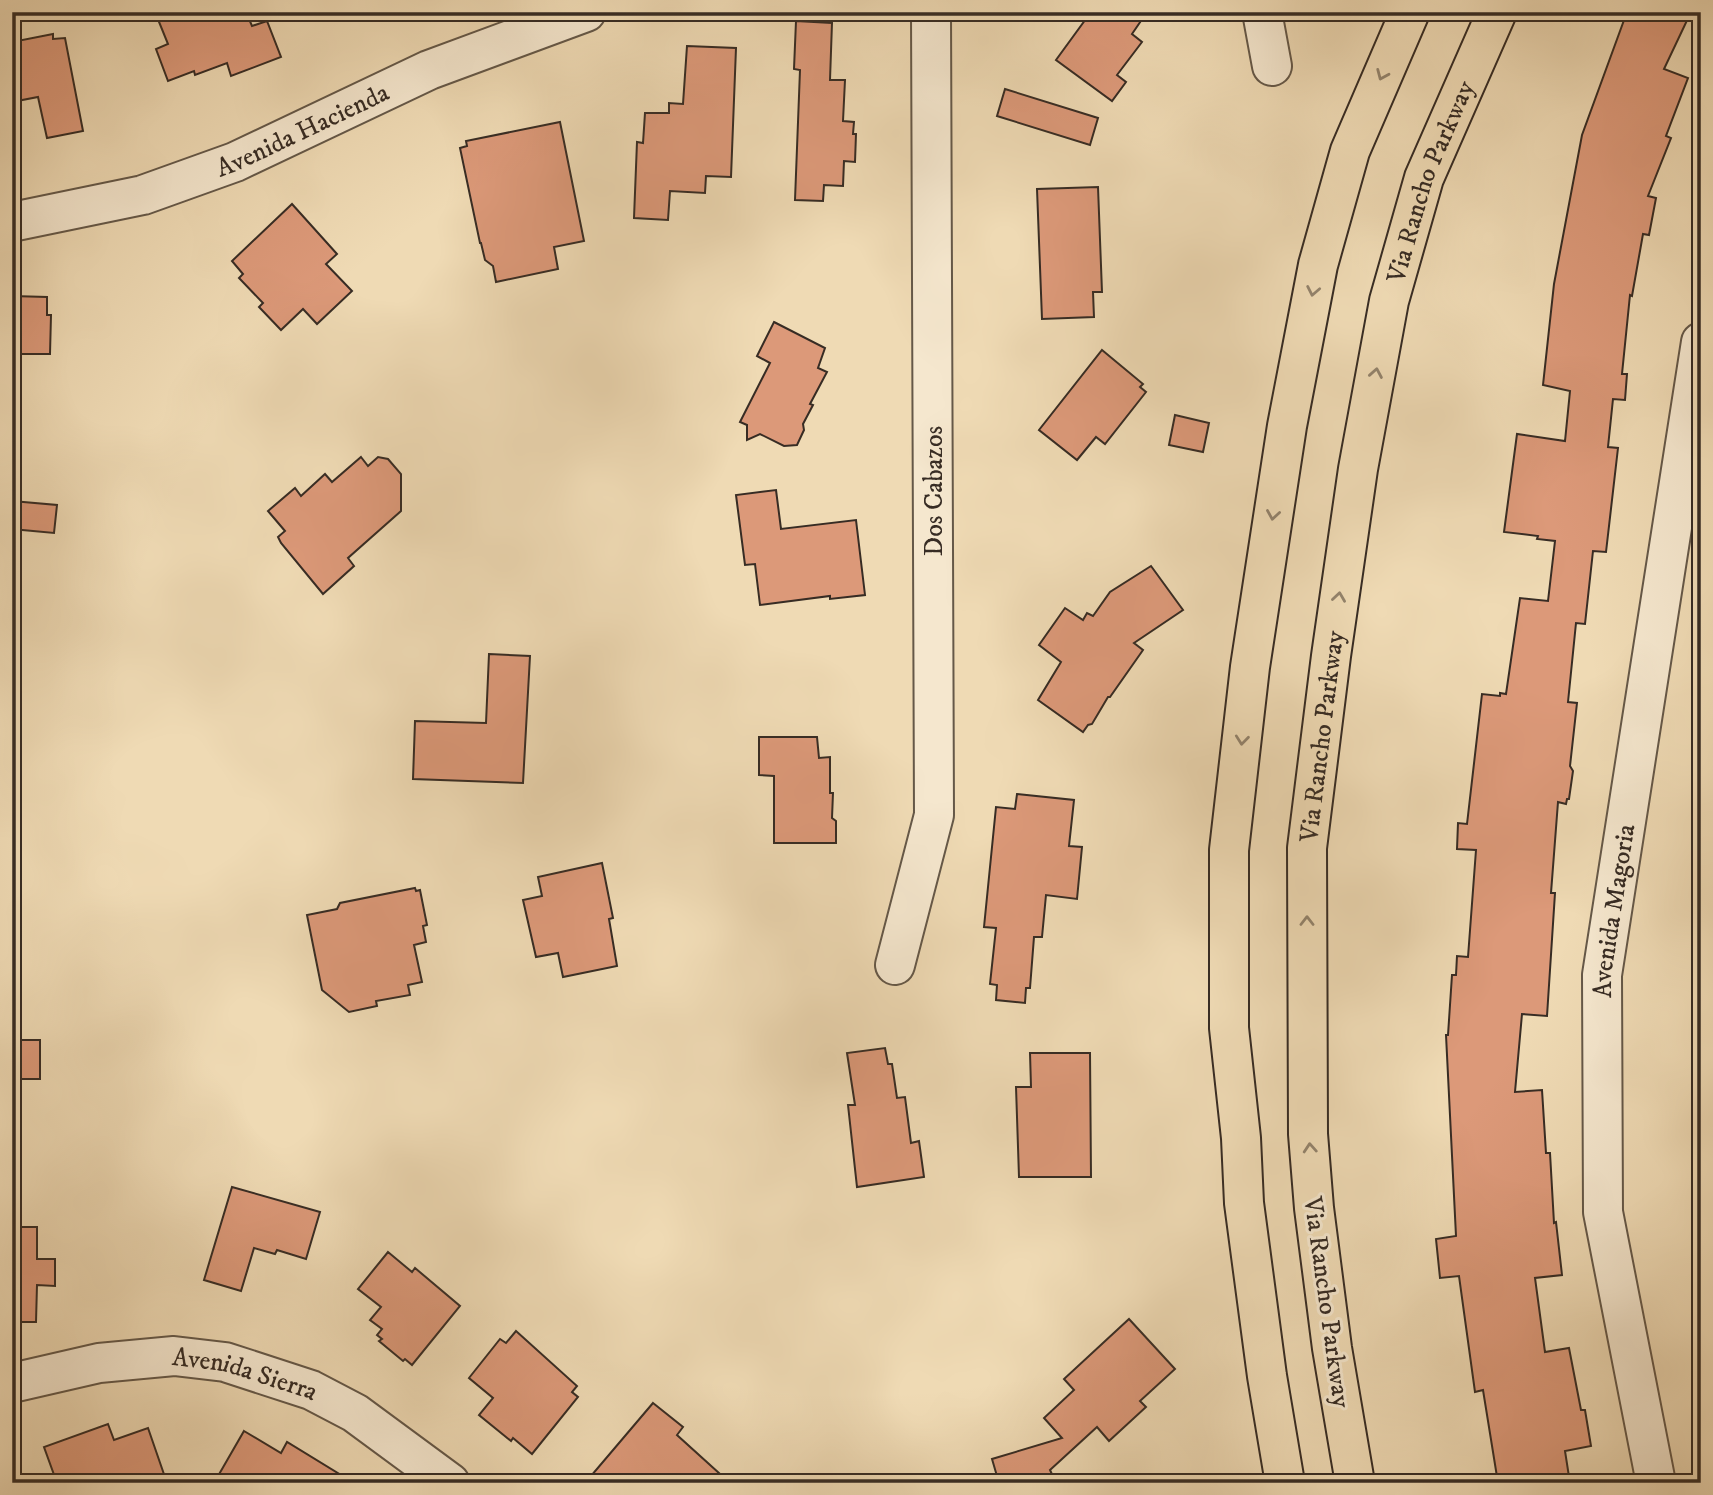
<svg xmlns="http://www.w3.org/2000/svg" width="1713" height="1495" viewBox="0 0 1713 1495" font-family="'IM FELL DW Pica',serif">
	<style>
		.building { fill: #dc9979; stroke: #372c24; stroke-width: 2 }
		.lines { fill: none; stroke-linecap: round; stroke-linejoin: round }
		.street-casing { stroke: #655848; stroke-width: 42 }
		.primary-casing { stroke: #372c24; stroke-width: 42 }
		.street { stroke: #f5e7ce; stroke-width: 38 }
		.primary { stroke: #efdab4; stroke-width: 38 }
		.oneway { stroke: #93836c }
		.labels { text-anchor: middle; stroke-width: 6; stroke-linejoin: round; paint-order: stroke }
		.street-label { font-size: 26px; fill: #372c24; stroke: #f5e7ce }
	</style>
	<rect width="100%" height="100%" fill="#efdab4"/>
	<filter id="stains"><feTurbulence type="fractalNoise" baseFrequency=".00286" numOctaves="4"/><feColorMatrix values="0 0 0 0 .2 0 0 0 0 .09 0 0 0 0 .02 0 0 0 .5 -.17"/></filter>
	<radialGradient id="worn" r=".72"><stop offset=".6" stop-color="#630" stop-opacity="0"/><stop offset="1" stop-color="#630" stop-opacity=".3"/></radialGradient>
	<g class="building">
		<polygon points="155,12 246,12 252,26 267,21 281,57 231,76 227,63 195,75 194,71 168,81 156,49 168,44"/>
		<polygon points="1091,12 1147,12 1132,34 1142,42 1117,75 1126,82 1112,101 1056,60"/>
		<polygon points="1627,12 1691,12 1664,69 1688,78 1666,136 1671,138 1648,196 1656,198 1649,235 1643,234 1632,296 1630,295 1622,374 1627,374 1625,400 1613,399 1608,447 1618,448 1606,552 1593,551 1585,624 1576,623 1568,702 1577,703 1570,766 1573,771 1569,799 1567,799 1566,804 1558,802 1551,893 1555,893 1547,1016 1522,1014 1515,1092 1542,1090 1546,1153 1550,1153 1554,1223 1556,1222 1562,1275 1535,1278 1545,1352 1569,1348 1581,1410 1585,1410 1591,1446 1565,1451 1570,1483 1498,1483 1483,1390 1475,1392 1459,1276 1440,1278 1436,1239 1456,1236 1446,1035 1448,1035 1452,975 1456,975 1457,956 1468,957 1476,850 1457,849 1458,823 1467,824 1482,694 1500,696 1500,693 1506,694 1520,598 1548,601 1555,541 1537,539 1538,536 1504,532 1517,434 1565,441 1570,391 1543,385 1554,284 1582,135"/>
		<polygon points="796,21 832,23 830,80 845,80 843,121 854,122 853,134 856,134 855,162 844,161 843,186 824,185 823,201 795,200 800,70 794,69"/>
		<polygon points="53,34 53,39 65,38 83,131 47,138 38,97 17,101 15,93 12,94 12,42"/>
		<polygon points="687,46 736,48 731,177 706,176 705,193 670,191 668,220 634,218 637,142 643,143 645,113 669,113 669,103 683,104"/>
		<polygon points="1005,89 1098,118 1090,145 997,116"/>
		<polygon points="560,122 584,241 554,247 558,269 496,282 493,266 485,260 481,243 480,243 460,148 467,146 466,141"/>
		<polygon points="1098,187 1102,292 1093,292 1094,317 1042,319 1037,189"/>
		<polygon points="292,204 337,254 326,264 352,291 317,324 303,309 281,330 259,307 263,303 239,278 243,274 232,261"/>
		<polygon points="12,296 47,297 47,315 51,315 50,354 12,354"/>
		<polygon points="774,322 825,348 818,368 827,372 810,404 813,405 803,424 804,430 797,445 784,446 760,434 747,440 747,425 740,422 770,363 757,356"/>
		<polygon points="1102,350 1143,384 1140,387 1146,392 1105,444 1096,437 1077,460 1039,430"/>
		<polygon points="1175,415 1209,423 1203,452 1169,445"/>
		<polygon points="361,457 368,466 378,457 388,459 401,474 401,511 348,558 354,566 323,594 281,543 278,537 285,531 268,511 295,488 301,496 325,474 332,482"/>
		<polygon points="776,490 781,529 856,520 865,595 830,599 830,596 760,605 755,564 745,565 736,495"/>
		<polygon points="12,501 57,505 54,533 12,529"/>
		<polygon points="1151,566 1183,610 1134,643 1143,650 1110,697 1108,697 1092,724 1088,725 1083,732 1038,700 1061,662 1039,645 1065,608 1083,620 1087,613 1093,616 1110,592"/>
		<polygon points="489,654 530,656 523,783 413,779 415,721 486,723"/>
		<polygon points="759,737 817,737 819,758 830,757 830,793 833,793 832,818 836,821 836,843 774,843 774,776 759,775"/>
		<polygon points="1017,794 1074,800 1069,846 1082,847 1077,899 1046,895 1042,937 1034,937 1030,988 1026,988 1025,1003 996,1000 997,985 990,984 996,928 984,927 996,807 1015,809"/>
		<polygon points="602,863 613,918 609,919 617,966 563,977 558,953 536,957 523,900 542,896 538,877"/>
		<polygon points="415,888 416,891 420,890 427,925 423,926 426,942 414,945 422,982 408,985 410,995 376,1001 377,1006 349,1012 322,990 307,915 337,909 340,903"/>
		<rect x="12" y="1040" width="28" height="39"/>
		<polygon points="885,1048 888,1064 892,1064 897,1098 905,1097 911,1143 919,1141 924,1177 857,1187 848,1105 855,1105 847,1053"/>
		<polygon points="1030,1053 1090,1053 1091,1177 1019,1177 1016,1087 1031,1087"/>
		<polygon points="232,1187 320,1212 306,1259 277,1250 275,1254 254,1248 241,1291 204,1280"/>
		<polygon points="12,1227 37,1227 37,1259 55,1259 55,1286 37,1285 36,1322 12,1322"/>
		<polygon points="388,1252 412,1272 415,1268 460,1306 412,1365 405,1359 403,1361 379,1341 382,1339 377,1335 382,1329 370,1320 381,1307 358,1289"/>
		<polygon points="1129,1319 1175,1369 1140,1401 1146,1407 1109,1441 1097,1427 1050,1470 1056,1483 999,1483 992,1459 1062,1438 1044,1418 1074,1390 1064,1379"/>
		<polygon points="516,1331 577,1386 572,1392 578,1397 532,1454 513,1438 511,1441 479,1415 493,1398 469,1378 500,1339 506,1343"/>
		<polygon points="653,1403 683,1427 677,1435 730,1483 585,1483"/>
		<polygon points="108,1424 114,1440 148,1428 167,1483 57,1483 44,1447"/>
		<polygon points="244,1431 281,1453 287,1442 354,1483 214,1483"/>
	</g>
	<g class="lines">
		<g class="street-casing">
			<g id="street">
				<polyline points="1262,12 1272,66"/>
				<path id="s1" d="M12,222L143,195L235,162L429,70L586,12"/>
				<polyline points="895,965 934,815 931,12"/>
				<path id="s2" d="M12,1383L99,1363L174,1356L225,1362L311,1390L355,1413L450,1483"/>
				<path id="s3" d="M1656,1483L1603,1212L1602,975L1701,342"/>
			</g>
		</g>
		<g class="primary-casing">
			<g id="primary">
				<polyline points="1285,1483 1267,1376 1244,1203 1241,1138 1229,1028 1229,850 1250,667 1287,426 1318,265 1350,151 1410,12"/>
				<path id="s4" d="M1355,1483L1332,1348L1314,1208L1308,1134L1307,848L1331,656L1358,469L1389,301L1424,178L1497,12"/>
			</g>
		</g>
		<use href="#street" class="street"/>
		<use href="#primary" class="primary"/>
	</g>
	<defs><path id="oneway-chevron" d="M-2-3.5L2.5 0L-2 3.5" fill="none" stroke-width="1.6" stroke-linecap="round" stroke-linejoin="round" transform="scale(1.75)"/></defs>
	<g class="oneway">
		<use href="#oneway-chevron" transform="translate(1382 75) rotate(113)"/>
		<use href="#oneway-chevron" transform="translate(1313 291) rotate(101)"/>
		<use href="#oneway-chevron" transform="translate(1376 373) rotate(-80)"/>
		<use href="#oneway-chevron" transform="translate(1273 515) rotate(99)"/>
		<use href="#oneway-chevron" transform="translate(1339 597) rotate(-82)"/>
		<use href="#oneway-chevron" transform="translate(1242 740) rotate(96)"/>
		<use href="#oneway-chevron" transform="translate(1307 921) rotate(-90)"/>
		<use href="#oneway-chevron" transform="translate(1310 1148) rotate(-94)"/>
	</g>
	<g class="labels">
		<g class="street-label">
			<text dy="9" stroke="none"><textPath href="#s1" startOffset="306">Avenida Hacienda</textPath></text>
			<text dy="9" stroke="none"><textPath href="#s4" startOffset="1318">Via Rancho Parkway</textPath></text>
			<text transform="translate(933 491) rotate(-90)" y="9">Dos Cabazos</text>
			<text dy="9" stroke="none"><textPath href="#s4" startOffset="751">Via Rancho Parkway</textPath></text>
			<text dy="9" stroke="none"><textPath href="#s3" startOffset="578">Avenida Magoria</textPath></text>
			<text transform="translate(1328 1302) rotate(82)" y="9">Via Rancho Parkway</text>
			<text dy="9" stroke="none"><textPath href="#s2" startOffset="238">Avenida Sierra</textPath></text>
		</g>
	</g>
	<rect width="1713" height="1495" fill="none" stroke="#efdab4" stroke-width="42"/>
	<rect x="14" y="14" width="1685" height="1467" fill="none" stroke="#372c24" stroke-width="3.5"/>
	<rect x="21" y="21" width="1671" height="1453" fill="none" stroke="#372c24" stroke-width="2"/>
	<rect width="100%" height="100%" filter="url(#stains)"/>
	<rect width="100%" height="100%" fill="url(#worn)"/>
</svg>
